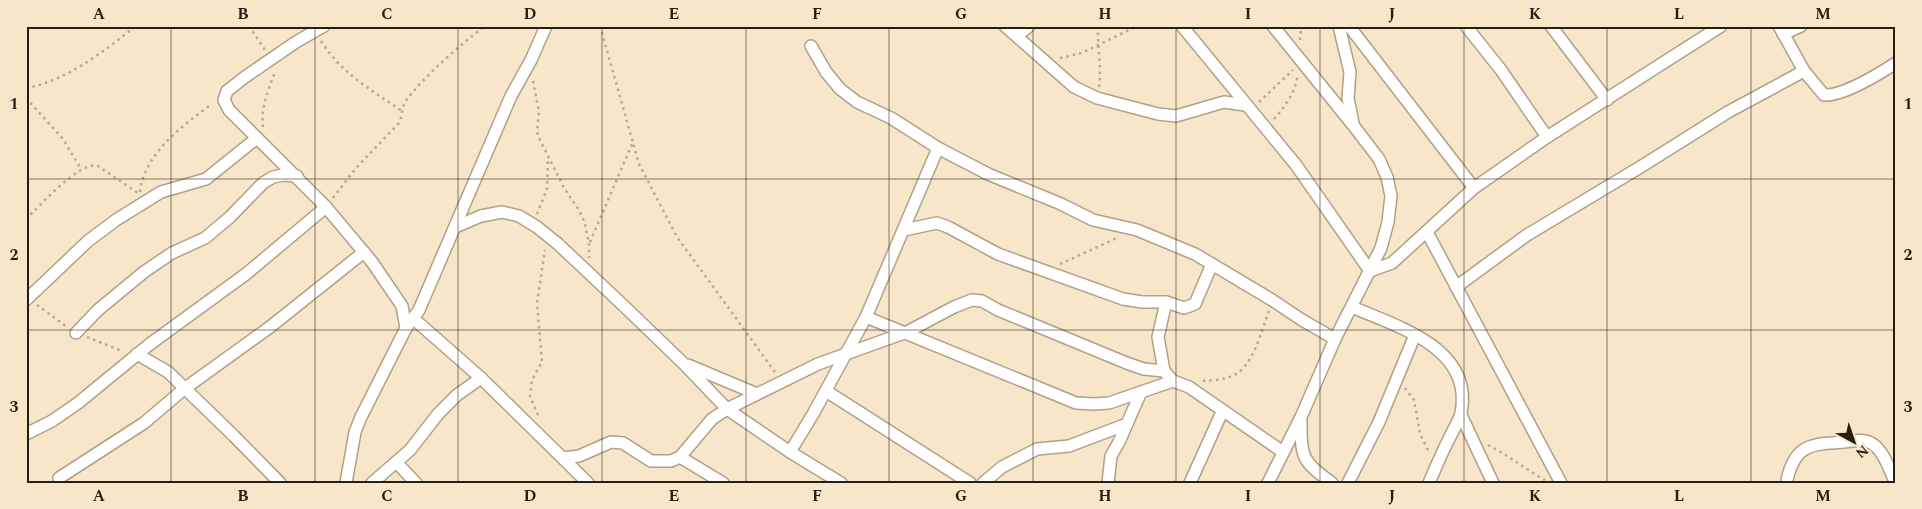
<svg xmlns="http://www.w3.org/2000/svg" width="1922" height="509" viewBox="0 0 1922 509" font-family="Spectral,serif">
	<style>
		.lines { fill: none; stroke-linecap: round; stroke-linejoin: round }
		.minor-casing { stroke: #b0a186; stroke-width: 14 }
		.path { stroke: #b5a891; stroke-width: 2.5; stroke-dasharray: 2.5 4; stroke-linecap: butt }
		.minor { stroke: #fff; stroke-width: 11 }
		.grid { fill: none; stroke: #241e14; stroke-width: 1; stroke-opacity: 0.55 }
		.neatline { fill: none; stroke: #241e14; stroke-width: 2 }
		.grid-label { font-size: 16px; text-anchor: middle; font-weight: bold; fill: #241e14 }
	</style>
	<rect width="100%" height="100%" fill="#f7e6ca"/>
	<g class="lines">
		<g class="minor-casing">
			<g id="minor">
				<polyline points="324,26 296,42 245,77 227,91 224,100 229,110 326,207 372,262 402,306 406,328 361,417 355,432 346,483"/>
				<polyline points="1005,26 1074,87 1097,98 1158,114 1176,116 1224,102 1245,105"/>
				<polyline points="1182,26 1296,165 1370,271 1392,263 1474,188 1547,137 1721,26"/>
				<polyline points="1339,26 1350,72 1348,98 1353,123"/>
				<polyline points="1349,26 1474,188"/>
				<polyline points="1466,26 1501,70 1547,137"/>
				<polyline points="1551,26 1607,100"/>
				<path d="M1779,26L1804,71L1824,95C1844,96 1879,74 1896,63"/>
				<polyline points="1783,34 1801,26"/>
				<polyline points="1017,36 1029,26"/>
				<polyline points="811,46 826,72 840,89 857,102 891,118 938,148 988,174 1061,204 1093,220 1137,230 1195,254 1272,300 1302,320 1335,339"/>
				<polyline points="455,227 481,216 502,212 519,216 537,227 558,244 626,308 684,364 727,409 790,452 841,483"/>
				<polyline points="904,230 937,223 948,227 998,254 1123,299 1142,302 1166,302 1184,308 1195,304 1212,264"/>
				<polyline points="1427,232 1561,483"/>
				<polyline points="1456,287 1527,235 1642,166 1728,112 1804,71"/>
				<polyline points="26,300 88,241 116,220 161,192 206,179 257,138"/>
				<path d="M1352,307C1398,327 1474,348 1461,413C1459,421 1453,430 1450,437C1442,452 1436,467 1429,483"/>
				<polyline points="866,317 1076,403 1094,404 1109,403 1173,381 1189,387 1283,452"/>
				<polyline points="414,319 481,378 588,483"/>
				<polyline points="406,328 419,310 511,96 531,60 546,26"/>
				<polyline points="76,333 98,310 144,272 172,253 205,238 230,217 263,183 273,177 283,175 297,176"/>
				<polyline points="137,354 168,372 234,436 280,483"/>
				<polyline points="688,365 757,394"/>
				<polyline points="1164,371 1158,337 1166,302"/>
				<polyline points="826,391 970,483"/>
				<polyline points="1461,415 1493,483"/>
				<path d="M1301,421C1301,458 1302,461 1332,483"/>
				<polyline points="26,434 52,421 78,403 150,344 246,274 326,207"/>
				<polyline points="790,452 813,414 866,317 938,148"/>
				<polyline points="680,457 723,483"/>
				<polyline points="563,458 579,456 611,442 623,443 651,461 671,461 680,457 712,419 727,409 818,364 907,332 954,307 972,300 982,301 998,310 1129,364 1144,369 1164,371 1173,381"/>
				<polyline points="396,462 416,483"/>
				<polyline points="59,478 144,423 184,389 270,327 364,252"/>
				<path d="M1787,480C1795,444 1812,444 1844,442C1853,441 1863,439 1871,443C1884,450 1889,470 1896,483"/>
				<polyline points="372,483 410,450 438,414 457,395 481,378"/>
				<polyline points="983,483 1002,467 1037,449 1069,446 1127,424"/>
				<polyline points="1108,483 1111,456 1119,442 1141,392"/>
				<polyline points="1190,483 1222,412"/>
				<polyline points="1268,483 1301,417 1335,339 1381,248 1388,222 1391,196 1387,177 1379,159 1353,125 1273,26"/>
				<polyline points="1348,483 1379,422 1415,335"/>
			</g>
		</g>
		<g class="path">
			<polyline points="249,26 265,50"/>
			<polyline points="600,26 639,164 677,237 775,372"/>
			<path d="M1098,26C1097,47 1102,67 1099,87"/>
			<polyline points="1300,40 1301,26"/>
			<path d="M321,41C342,74 370,89 402,111"/>
			<polyline points="1060,58 1082,53 1137,26"/>
			<polyline points="533,81 539,112 537,131 538,136 564,188 579,210 584,221 589,243 589,258"/>
			<path d="M26,88C67,81 104,51 136,26"/>
			<polyline points="26,98 63,139 81,169"/>
			<polyline points="1259,102 1293,70"/>
			<path d="M1274,119C1286,105 1295,93 1298,74"/>
			<path d="M263,127C261,107 268,90 275,72"/>
			<path d="M140,192C144,154 183,125 212,104"/>
			<path d="M333,198L356,168L398,124C403,117 401,109 405,102C422,78 461,44 485,26"/>
			<polyline points="537,214 547,189 548,159"/>
			<path d="M26,219C39,207 80,160 98,166L138,193"/>
			<polyline points="590,242 633,142"/>
			<polyline points="1060,264 1117,238"/>
			<polyline points="37,305 67,327"/>
			<polyline points="87,337 122,351"/>
			<path d="M1203,381C1213,380 1225,380 1234,375C1253,367 1262,329 1269,311"/>
			<polyline points="1405,388 1414,400 1420,434 1429,452"/>
			<polyline points="538,415 530,396 531,389 532,380 542,362 537,303 545,250"/>
			<path d="M1488,445C1508,455 1525,469 1545,480"/>
		</g>
		<use href="#minor" class="minor"/>
	</g>
	<path class="grid" d="M171,26V483M315,26V483M458,26V483M602,26V483M746,26V483M889,26V483M1033,26V483M1176,26V483M1320,26V483M1464,26V483M1607,26V483M1751,26V483M26,179H1896M26,330H1896"/>
	<rect width="1922" height="509" fill="none" stroke="#f7e6ca" stroke-width="55"/>
	<g transform="translate(1854 442) rotate(140)" stroke="#f7e6ca" stroke-width="4" paint-order="stroke">
	<path d="M0-4L9 19L0 12L-9 19Z" fill="#241e14"/>
	<text y="-8" font-size="14" font-weight="bold" text-anchor="middle" fill="#241e14">N</text>
	</g>
	<rect x="28" y="28" width="1866" height="454" class="neatline"/>
	<g class="grid-label">
		<text x="99" y="19">A</text>
		<text x="243" y="19">B</text>
		<text x="387" y="19">C</text>
		<text x="530" y="19">D</text>
		<text x="674" y="19">E</text>
		<text x="817" y="19">F</text>
		<text x="961" y="19">G</text>
		<text x="1105" y="19">H</text>
		<text x="1248" y="19">I</text>
		<text x="1392" y="19">J</text>
		<text x="1535" y="19">K</text>
		<text x="1679" y="19">L</text>
		<text x="1823" y="19">M</text>
		<text x="14" y="109">1</text>
		<text x="1908" y="109">1</text>
		<text x="14" y="260">2</text>
		<text x="1908" y="260">2</text>
		<text x="14" y="412">3</text>
		<text x="1908" y="412">3</text>
		<text x="99" y="501">A</text>
		<text x="243" y="501">B</text>
		<text x="387" y="501">C</text>
		<text x="530" y="501">D</text>
		<text x="674" y="501">E</text>
		<text x="817" y="501">F</text>
		<text x="961" y="501">G</text>
		<text x="1105" y="501">H</text>
		<text x="1248" y="501">I</text>
		<text x="1392" y="501">J</text>
		<text x="1535" y="501">K</text>
		<text x="1679" y="501">L</text>
		<text x="1823" y="501">M</text>
	</g>
</svg>
